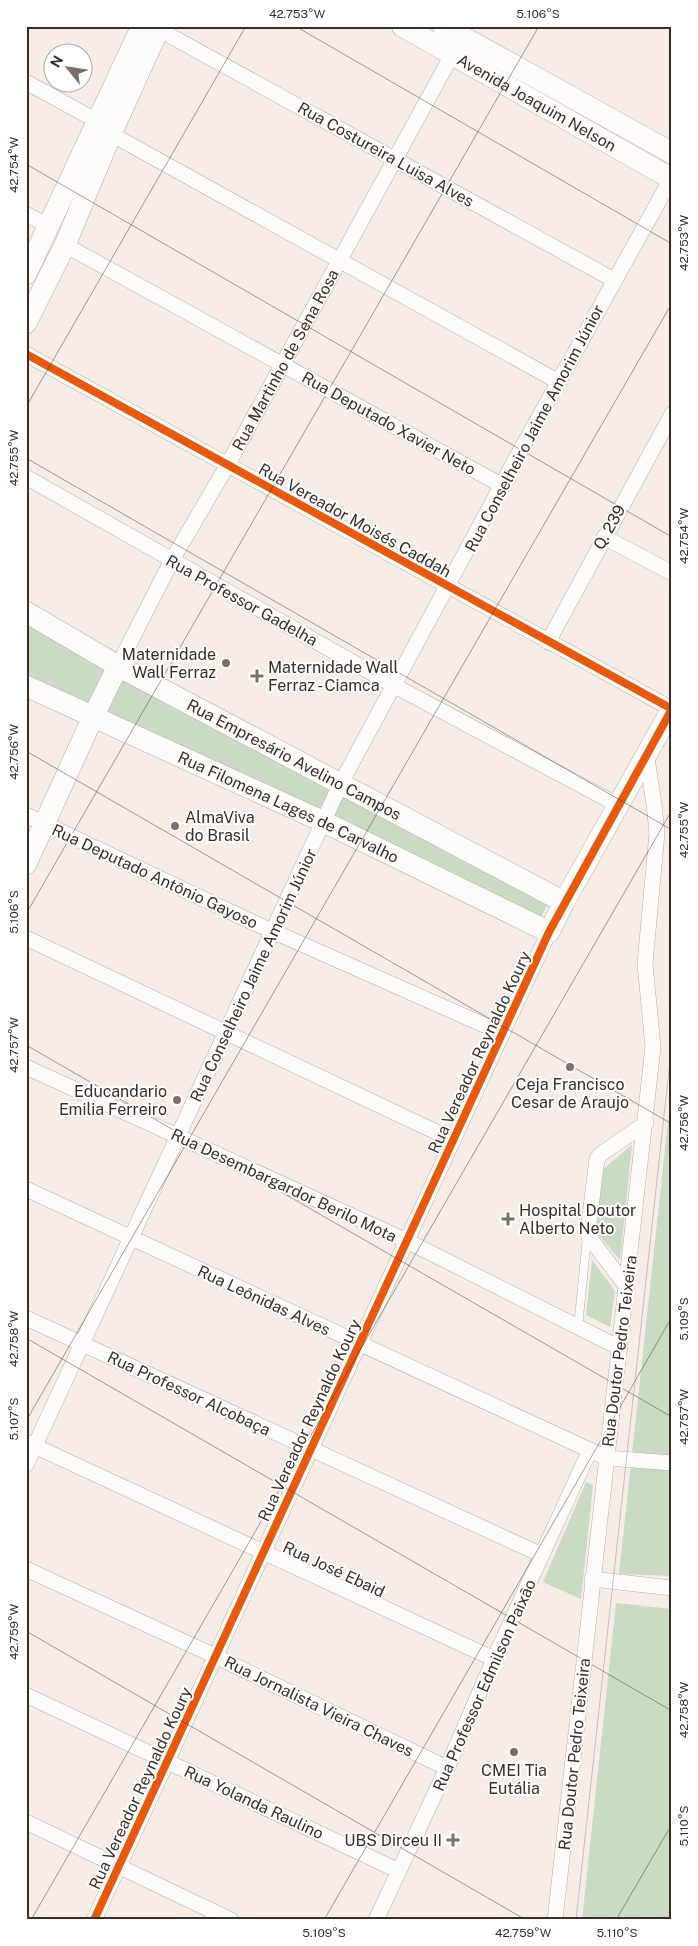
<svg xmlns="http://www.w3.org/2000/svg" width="698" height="1946" viewBox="0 0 698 1946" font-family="'Public Sans',sans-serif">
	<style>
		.green { fill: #c9dbc2 }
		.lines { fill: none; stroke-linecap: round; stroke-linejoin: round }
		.lane-casing { stroke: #b7aca6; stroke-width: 9 }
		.street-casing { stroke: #b7aca6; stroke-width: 16 }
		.secondary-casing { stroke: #b7aca6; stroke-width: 22 }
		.lane { stroke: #fefcfb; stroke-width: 8 }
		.street { stroke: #fefcfb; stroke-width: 15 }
		.secondary { stroke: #fefcfb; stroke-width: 21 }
		.tram { stroke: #c2bfbd; stroke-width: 1 }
		.cycleway-casing { stroke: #fff; stroke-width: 11 }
		.cycleway { stroke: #e8590c; stroke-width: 8 }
		.ticks { fill: none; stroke: #3a2d26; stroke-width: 1; stroke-opacity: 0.45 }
		.poi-dot { fill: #7c7069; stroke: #fff; stroke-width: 2 }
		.labels { text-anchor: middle; stroke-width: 4; stroke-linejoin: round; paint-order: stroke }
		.street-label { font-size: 16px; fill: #3a2d26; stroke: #fff }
		.poi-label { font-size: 16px; fill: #3a2d26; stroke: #fff; text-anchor: end }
		.neatline { fill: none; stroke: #3a2d26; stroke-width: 2 }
		.ticks-label { font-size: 12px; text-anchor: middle; fill: #3a2d26 }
	</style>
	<rect width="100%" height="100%" fill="#f8ece6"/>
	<g class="green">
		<polygon points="26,619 549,901 539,922 26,678"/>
		<polygon points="672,1085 672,1576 619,1574"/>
		<polygon points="632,1145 620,1260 596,1232 602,1170"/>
		<polygon points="592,1260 615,1291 610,1327 586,1315"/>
		<polygon points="586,1482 593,1485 581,1599 543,1582"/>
		<polygon points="616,1603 672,1609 672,1920 582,1920"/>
	</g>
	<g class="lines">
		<g class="lane-casing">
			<polyline id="lane" points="578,1327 587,1238"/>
		</g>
		<g class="street-casing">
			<g id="street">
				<polyline points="158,29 614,280"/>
				<polyline points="26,82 97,121"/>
				<polyline points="111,134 559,382"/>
				<polyline points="26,214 48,226"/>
				<polyline points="65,245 503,486"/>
				<polyline points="26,354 672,709"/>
				<polyline points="26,477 393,685 618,805"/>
				<polyline points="604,537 672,573"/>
				<polyline points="548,642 672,414"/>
				<path id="s1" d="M118,666L172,560L227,466L452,55"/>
				<polyline points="26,815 252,922 502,1033"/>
				<polyline points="26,938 453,1140"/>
				<polyline points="26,1067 407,1241 620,1348"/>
				<polyline points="26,1189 607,1458 672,1463"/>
				<polyline points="627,1287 589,1237 588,1231 597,1159 601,1154 646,1123"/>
				<polyline points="26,1318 542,1555"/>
				<polyline points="26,1442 494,1659"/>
				<polyline points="26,1465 341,783 518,455 671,179"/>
				<polyline points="26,1569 215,1656 447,1768"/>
				<polyline points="592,1579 672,1588"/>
				<polyline points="26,1695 399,1871"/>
				<polyline points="26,1822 231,1920"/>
				<polyline points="94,1920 549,932"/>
				<polyline points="376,1920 447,1768 494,1659 590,1450"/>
				<polyline points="555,1920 653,1047 645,963 657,833 654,804 646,752"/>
			</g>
		</g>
		<g class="secondary-casing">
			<g id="secondary">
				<path id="s2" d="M402,26L672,179"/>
				<polyline points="443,26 672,153"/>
				<polyline points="26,274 142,26"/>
				<polyline points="26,323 65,245 111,134 160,26"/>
				<path id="s3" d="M26,612L118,666L564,902"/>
				<path id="s4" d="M26,686L324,822L549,932L564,902L672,709"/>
				<polyline points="26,864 93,717 118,666"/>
			</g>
		</g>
		<use href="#lane" class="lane"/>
		<use href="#street" class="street"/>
		<use href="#secondary" class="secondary"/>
		<polyline class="tram" points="576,1920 672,1043"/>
		<g class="cycleway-casing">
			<polyline id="cycleway" points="26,354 672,709 549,932 94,1920"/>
		</g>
		<use href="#cycleway" class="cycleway"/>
	</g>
	<path class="ticks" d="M295,26L672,244M26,164L672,537M26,407L246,26M26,458L672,830M26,751L672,1124M26,914L539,26M26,1045L672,1417M26,1338L672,1711M26,1421L672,303M26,1631L526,1920M31,1920L672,810M324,1920L672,1317M616,1920L672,1824"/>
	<g class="poi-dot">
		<circle cx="226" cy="663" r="5"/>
		<path d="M254.5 668.5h5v5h5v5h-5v5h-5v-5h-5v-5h5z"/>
		<circle cx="175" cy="826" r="5"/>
		<circle cx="570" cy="1067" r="5"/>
		<circle cx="177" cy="1100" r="5"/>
		<path d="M505.5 1211.5h5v5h5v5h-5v5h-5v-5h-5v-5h5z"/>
		<circle cx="514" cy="1752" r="5"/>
		<path d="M450.5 1832.5h5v5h5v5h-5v5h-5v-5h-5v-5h5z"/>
	</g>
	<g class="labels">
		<g class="street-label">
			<text dy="6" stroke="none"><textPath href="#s2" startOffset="155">Avenida Joaquim Nelson</textPath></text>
			<text transform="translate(386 154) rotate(29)" y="6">Rua Costureira Luisa Alves</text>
			<text dy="6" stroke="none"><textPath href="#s1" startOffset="349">Rua Martinho de Sena Rosa</textPath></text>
			<text transform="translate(389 423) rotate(29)" y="6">Rua Deputado Xavier Neto</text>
			<text transform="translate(534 428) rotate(-62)" y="6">Rua Conselheiro Jaime Amorim Júnior</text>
			<text transform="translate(355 520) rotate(29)" y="6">Rua Vereador Moisés Caddah</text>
			<text transform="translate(609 527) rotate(-61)" y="6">Q. 239</text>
			<text transform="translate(242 600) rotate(29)" y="6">Rua Professor Gadelha</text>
			<text dy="6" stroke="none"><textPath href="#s3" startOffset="306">Rua Empresário Avelino Campos</textPath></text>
			<text dy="6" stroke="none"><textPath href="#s4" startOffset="289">Rua Filomena Lages de Carvalho</textPath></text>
			<text transform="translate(155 876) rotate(25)" y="6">Rua Deputado Antônio Gayoso</text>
			<text transform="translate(253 975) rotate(-65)" y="6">Rua Conselheiro Jaime Amorim Júnior</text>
			<text transform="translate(479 1052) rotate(-65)" y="6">Rua Vereador Reynaldo Koury</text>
			<text transform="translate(284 1185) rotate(25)" y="6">Rua Desembargardor Berilo Mota</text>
			<text transform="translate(264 1300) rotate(25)" y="6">Rua Leônidas Alves</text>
			<text transform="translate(619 1351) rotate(-83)" y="6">Rua Doutor Pedro Teixeira</text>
			<text transform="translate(189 1393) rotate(25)" y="6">Rua Professor Alcobaça</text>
			<text transform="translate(309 1420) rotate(-65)" y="6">Rua Vereador Reynaldo Koury</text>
			<text transform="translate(334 1569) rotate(25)" y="6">Rua José Ebaid</text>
			<text transform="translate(484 1685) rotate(-66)" y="6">Rua Professor Edmilson Paixão</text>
			<text transform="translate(319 1706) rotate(26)" y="6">Rua Jornalista Vieira Chaves</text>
			<text transform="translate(574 1754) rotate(-84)" y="6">Rua Doutor Pedro Teixeira</text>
			<text transform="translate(140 1788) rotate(-65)" y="6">Rua Vereador Reynaldo Koury</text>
			<text transform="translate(254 1802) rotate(25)" y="6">Rua Yolanda Raulino</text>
		</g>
		<g class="poi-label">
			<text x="216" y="660">Maternidade<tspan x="216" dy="18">Wall Ferraz</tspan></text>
			<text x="268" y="673" text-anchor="start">Maternidade Wall<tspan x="268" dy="18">Ferraz - Ciamca</tspan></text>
			<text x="185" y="823" text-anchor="start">AlmaViva<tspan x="185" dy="18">do Brasil</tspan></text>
			<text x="570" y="1090" text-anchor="middle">Ceja Francisco<tspan x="570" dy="18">Cesar de Araujo</tspan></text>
			<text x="167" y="1097">Educandario<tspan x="167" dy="18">Emilia Ferreiro</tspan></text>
			<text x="519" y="1216" text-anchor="start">Hospital Doutor<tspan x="519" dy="18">Alberto Neto</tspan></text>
			<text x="514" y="1776" text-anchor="middle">CMEI Tia<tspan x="514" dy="18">Eutália</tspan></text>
			<text x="442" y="1846">UBS Dirceu II</text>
		</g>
	</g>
	<rect width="698" height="1946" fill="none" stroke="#ffffff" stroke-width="55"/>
	<g transform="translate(68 68) rotate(300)"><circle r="24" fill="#ffffff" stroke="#b0aba8"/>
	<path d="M0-4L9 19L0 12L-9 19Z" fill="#7c7069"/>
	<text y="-8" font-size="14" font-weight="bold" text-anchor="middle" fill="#3a2d26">N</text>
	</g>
	<rect x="28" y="28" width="642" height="1890" class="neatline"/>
	<g class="ticks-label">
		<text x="297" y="18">42.753°W</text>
		<text x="538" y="18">5.106°S</text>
		<text transform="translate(14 165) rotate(-90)" y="4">42.754°W</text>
		<text transform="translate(684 243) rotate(-90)" y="4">42.753°W</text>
		<text transform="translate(14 458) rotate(-90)" y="4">42.755°W</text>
		<text transform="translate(684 536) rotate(-90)" y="4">42.754°W</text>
		<text transform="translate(14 752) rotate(-90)" y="4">42.756°W</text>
		<text transform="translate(684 830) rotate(-90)" y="4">42.755°W</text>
		<text transform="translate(14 912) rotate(-90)" y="4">5.106°S</text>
		<text transform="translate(14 1045) rotate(-90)" y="4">42.757°W</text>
		<text transform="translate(684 1123) rotate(-90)" y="4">42.756°W</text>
		<text transform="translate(684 1319) rotate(-90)" y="4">5.109°S</text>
		<text transform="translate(14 1339) rotate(-90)" y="4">42.758°W</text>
		<text transform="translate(684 1417) rotate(-90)" y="4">42.757°W</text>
		<text transform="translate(14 1419) rotate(-90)" y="4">5.107°S</text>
		<text transform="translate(14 1632) rotate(-90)" y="4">42.759°W</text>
		<text transform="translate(684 1710) rotate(-90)" y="4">42.758°W</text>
		<text transform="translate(684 1826) rotate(-90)" y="4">5.110°S</text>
		<text x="324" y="1937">5.109°S</text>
		<text x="523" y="1937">42.759°W</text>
		<text x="617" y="1937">5.110°S</text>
	</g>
</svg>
